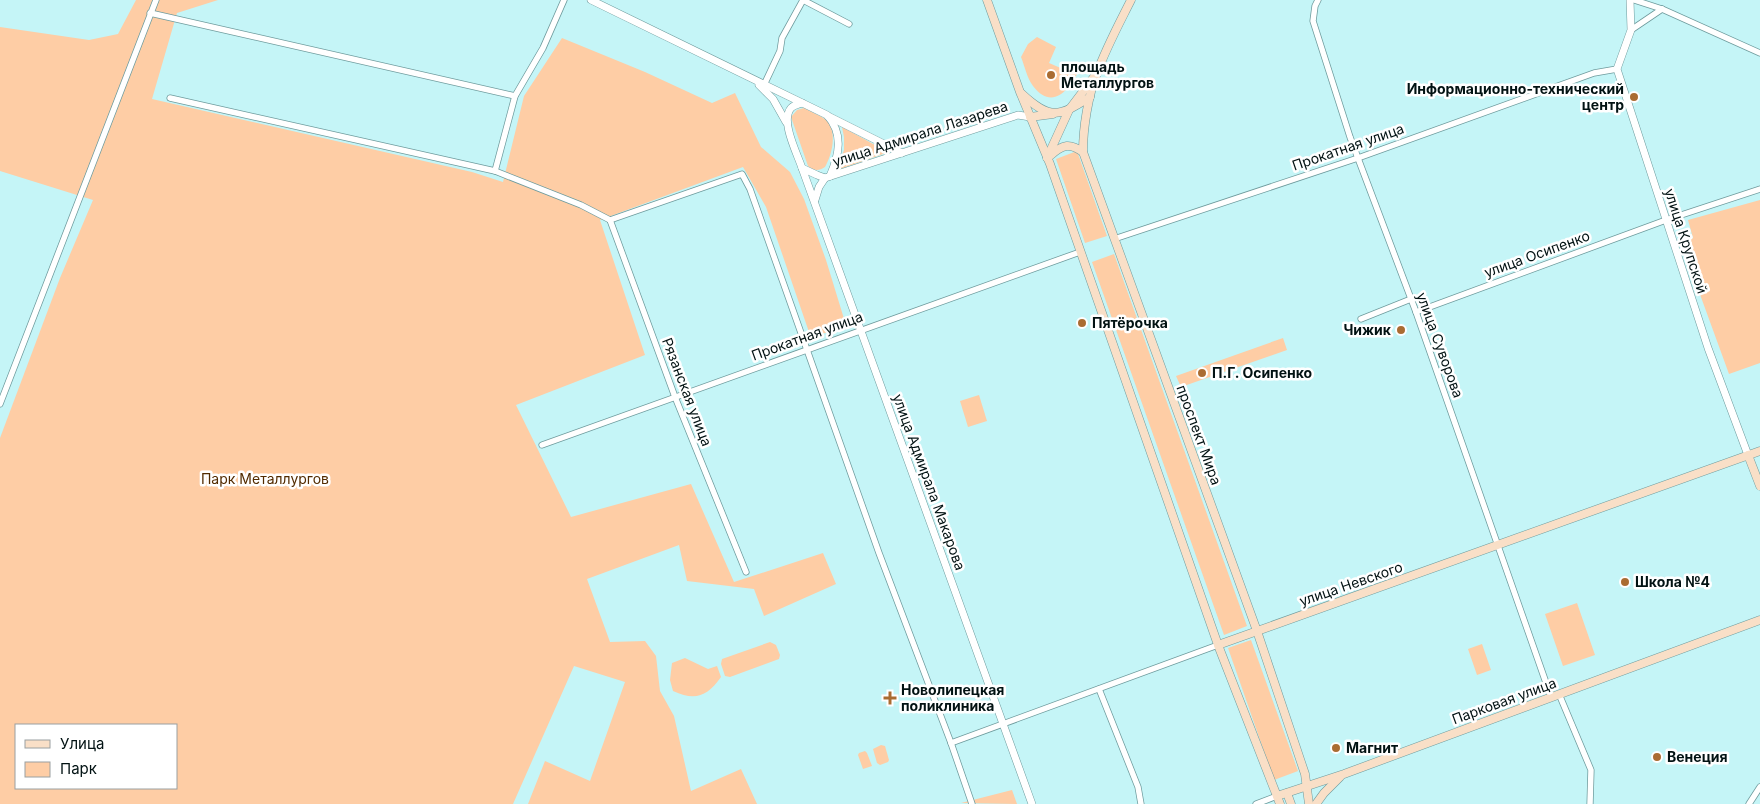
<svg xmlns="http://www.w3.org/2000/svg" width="1760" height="804" viewBox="0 0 1760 804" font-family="Inter,sans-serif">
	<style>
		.green { fill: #fecda5; fill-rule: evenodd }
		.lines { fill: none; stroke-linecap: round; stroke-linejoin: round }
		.minor-casing { stroke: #6e9b9d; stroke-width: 7 }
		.tertiary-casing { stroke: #6e9b9d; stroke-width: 8 }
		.secondary-casing { stroke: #6e9b9d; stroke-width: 9 }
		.minor { stroke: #fff; stroke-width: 5.5 }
		.tertiary { stroke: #fff; stroke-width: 7 }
		.secondary { stroke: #f9dfc7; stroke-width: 8 }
		.poi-dot { fill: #aa6c32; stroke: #fff; stroke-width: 2 }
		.labels { text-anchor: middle; stroke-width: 5; stroke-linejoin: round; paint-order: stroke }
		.poi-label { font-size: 14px; font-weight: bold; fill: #021213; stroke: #fff; text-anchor: start }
		.street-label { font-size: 14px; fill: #021213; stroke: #fff }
		.park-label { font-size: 14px; fill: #522b00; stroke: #fff }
	</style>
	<rect width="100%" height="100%" fill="#c5f5f7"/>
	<g class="green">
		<path d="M136,0H218L177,13L152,99L472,172L503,182L524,96L562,38L645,72L712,103L735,93L761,147L790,172L804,199L826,260L845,322L826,333L810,335L766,207L743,167L600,220L645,355L516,405L571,517L691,484L734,582L823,553L836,584L764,616L754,589L687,581L679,545L587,579L610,642L645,641L656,656L660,691L674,716L691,791L741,769L757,804H528L545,761L590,781L625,682L574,666L513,804H0V438L60,278L93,200L0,171V27L89,40L118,34ZM16,725H176V788H16Z"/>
		<path d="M1037,37L1056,47L1049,63L1063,69L1066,65L1079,70C1070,90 1052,111 1033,86C1027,78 1025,67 1021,57L1028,44Z"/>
		<path d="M804,108C811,112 820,115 826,120C838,132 832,155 825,167C819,171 814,171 808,166L791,117L797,110Z"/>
		<polygon points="842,127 886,151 886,153 837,170 837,168 844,150 844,137"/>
		<polygon points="1077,151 1107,236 1085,243 1056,159"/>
		<polygon points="1760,200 1760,363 1729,374 1682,245 1693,238 1688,220"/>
		<polygon points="1114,254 1247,626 1224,635 1092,262"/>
		<polygon points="1283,338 1287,350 1181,387 1176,376"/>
		<polygon points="979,395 987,421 968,427 960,401"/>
		<polygon points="1577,603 1595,655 1563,666 1545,614"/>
		<polygon points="1251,640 1298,771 1274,780 1228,648"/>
		<polygon points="770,642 776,645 780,655 779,659 730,677 725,676 721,664 722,659"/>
		<polygon points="1482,644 1491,670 1477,675 1468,649"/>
		<path d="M685,658L708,669L717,666L721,677C707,697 695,701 673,691L670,680L672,663Z"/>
		<polygon points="881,745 885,746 889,760 888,762 880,765 877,763 873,749"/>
		<polygon points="865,751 867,753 872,766 863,769 858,755 859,753"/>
		<polygon points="1012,790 1017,804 961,803"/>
	</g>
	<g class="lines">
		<g class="minor-casing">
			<g id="minor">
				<polyline points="1318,0 1315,6 1313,21 1350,137 1416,312 1551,697"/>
				<polyline points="1634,0 1662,9 1760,53"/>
				<polyline points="150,13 515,96"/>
				<polyline points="1631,30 1662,9"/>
				<polyline points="764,85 780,51 782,38 803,0 849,24"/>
				<polyline points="170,98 495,171 581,205 610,220 742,174 750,189 879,553 951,743 972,804"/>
				<polyline points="495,171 515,96 543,48 564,0"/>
				<polyline points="610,220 675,397 746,572"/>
				<polyline points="1114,239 1358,158 1594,73 1617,69"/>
				<polyline points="1416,312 1666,220 1760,189"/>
				<polyline points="1361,319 1411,299"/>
				<polyline points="0,404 156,0"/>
				<polyline points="542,445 1080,252"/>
				<polyline points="1099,689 1138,787 1141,804"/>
				<polyline points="1559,694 1591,770 1590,804"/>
				<polyline points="951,743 1218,645"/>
				<polyline points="1256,804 1277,796"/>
				<polyline points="1749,804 1760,787"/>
			</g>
		</g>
		<g class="tertiary-casing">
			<g id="tertiary">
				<path d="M591,0L827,115C844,134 839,155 830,176"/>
				<polyline points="1630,0 1631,30 1617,69 1708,348 1748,455"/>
				<polyline points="759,85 773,99 786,122"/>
				<path d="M802,103C798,104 794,105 791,108C780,121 797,153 802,168L817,175L825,178L1018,115L1030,117"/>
				<polyline points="828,116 902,153"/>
				<polyline points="802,168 1032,804"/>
				<polyline points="815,200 819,187 825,178"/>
			</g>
		</g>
		<g class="secondary-casing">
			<g id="secondary">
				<polyline points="987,0 1020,92 1050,164 1218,645 1280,804"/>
				<path d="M1131,0C1119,24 1106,48 1097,73C1088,96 1083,128 1083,152L1257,631L1305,774L1309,804"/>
				<path d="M1022,94C1050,120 1059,117 1090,97"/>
				<polyline points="1030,117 1053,114"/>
				<path d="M1051,155C1063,144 1070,143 1083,152"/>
				<polyline points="1047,158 1069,110 1094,77"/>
				<polyline points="1748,455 1760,486"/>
				<polyline points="1218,645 1760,451"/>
				<polyline points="1287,793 1291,804"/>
				<polyline points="1277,796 1344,774 1760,620"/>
				<polyline points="1316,804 1324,793 1340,777"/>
			</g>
		</g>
		<use href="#minor" class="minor"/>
		<use href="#tertiary" class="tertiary"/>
		<use href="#secondary" class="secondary"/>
	</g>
	<g class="poi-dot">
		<circle cx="1051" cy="75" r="5"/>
		<circle cx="1634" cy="97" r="5"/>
		<circle cx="1082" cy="323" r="5"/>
		<circle cx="1401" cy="330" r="5"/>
		<circle cx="1202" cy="373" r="5"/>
		<circle cx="1625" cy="582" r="5"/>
		<path d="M887.5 690.5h5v5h5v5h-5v5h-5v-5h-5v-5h5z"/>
		<circle cx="1336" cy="748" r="5"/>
		<circle cx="1657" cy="757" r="5"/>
	</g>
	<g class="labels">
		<g class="poi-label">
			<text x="1061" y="72">площадь<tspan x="1061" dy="16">Металлургов</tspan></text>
			<text x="1624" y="94" text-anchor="end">Информационно-технический<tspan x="1624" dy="16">центр</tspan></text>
			<text x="1092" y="328">Пятёрочка</text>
			<text x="1391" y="335" text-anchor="end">Чижик</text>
			<text x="1212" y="378">П.Г. Осипенко</text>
			<text x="1635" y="587">Школа №4</text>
			<text x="901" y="695">Новолипецкая<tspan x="901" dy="16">поликлиника</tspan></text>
			<text x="1346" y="753">Магнит</text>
			<text x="1667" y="762">Венеция</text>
		</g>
		<g class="street-label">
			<text transform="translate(920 134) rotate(-18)" y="5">улица Адмирала Лазарева</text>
			<text transform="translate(1348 147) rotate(-19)" y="5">Прокатная улица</text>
			<text transform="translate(1686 241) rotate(72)" y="5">улица Крупской</text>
			<text transform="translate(1537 254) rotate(-20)" y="5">улица Осипенко</text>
			<text transform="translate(807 336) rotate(-20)" y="5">Прокатная улица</text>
			<text transform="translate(1440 345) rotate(70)" y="5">улица Суворова</text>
			<text transform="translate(687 392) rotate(69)" y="5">Рязанская улица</text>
			<text transform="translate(1199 435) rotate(70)" y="5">проспект Мира</text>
			<text transform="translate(929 482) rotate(70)" y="5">улица Адмирала Макарова</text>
			<text transform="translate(1351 584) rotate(-19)" y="5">улица Невского</text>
			<text transform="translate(1504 701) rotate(-20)" y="5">Парковая улица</text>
		</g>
		<g class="park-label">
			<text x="265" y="484">Парк Металлургов</text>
		</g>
	</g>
	<rect x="15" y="724" width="162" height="65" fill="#ffffff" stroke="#9aa0a1"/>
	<rect x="25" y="740" width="25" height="8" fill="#f9dfc7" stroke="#9aa0a1"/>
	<text x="60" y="749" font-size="15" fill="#021213">Улица</text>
	<rect x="25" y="762" width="25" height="15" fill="#fecda5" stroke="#9aa0a1"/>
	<text x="60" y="774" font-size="15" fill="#021213">Парк</text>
</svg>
